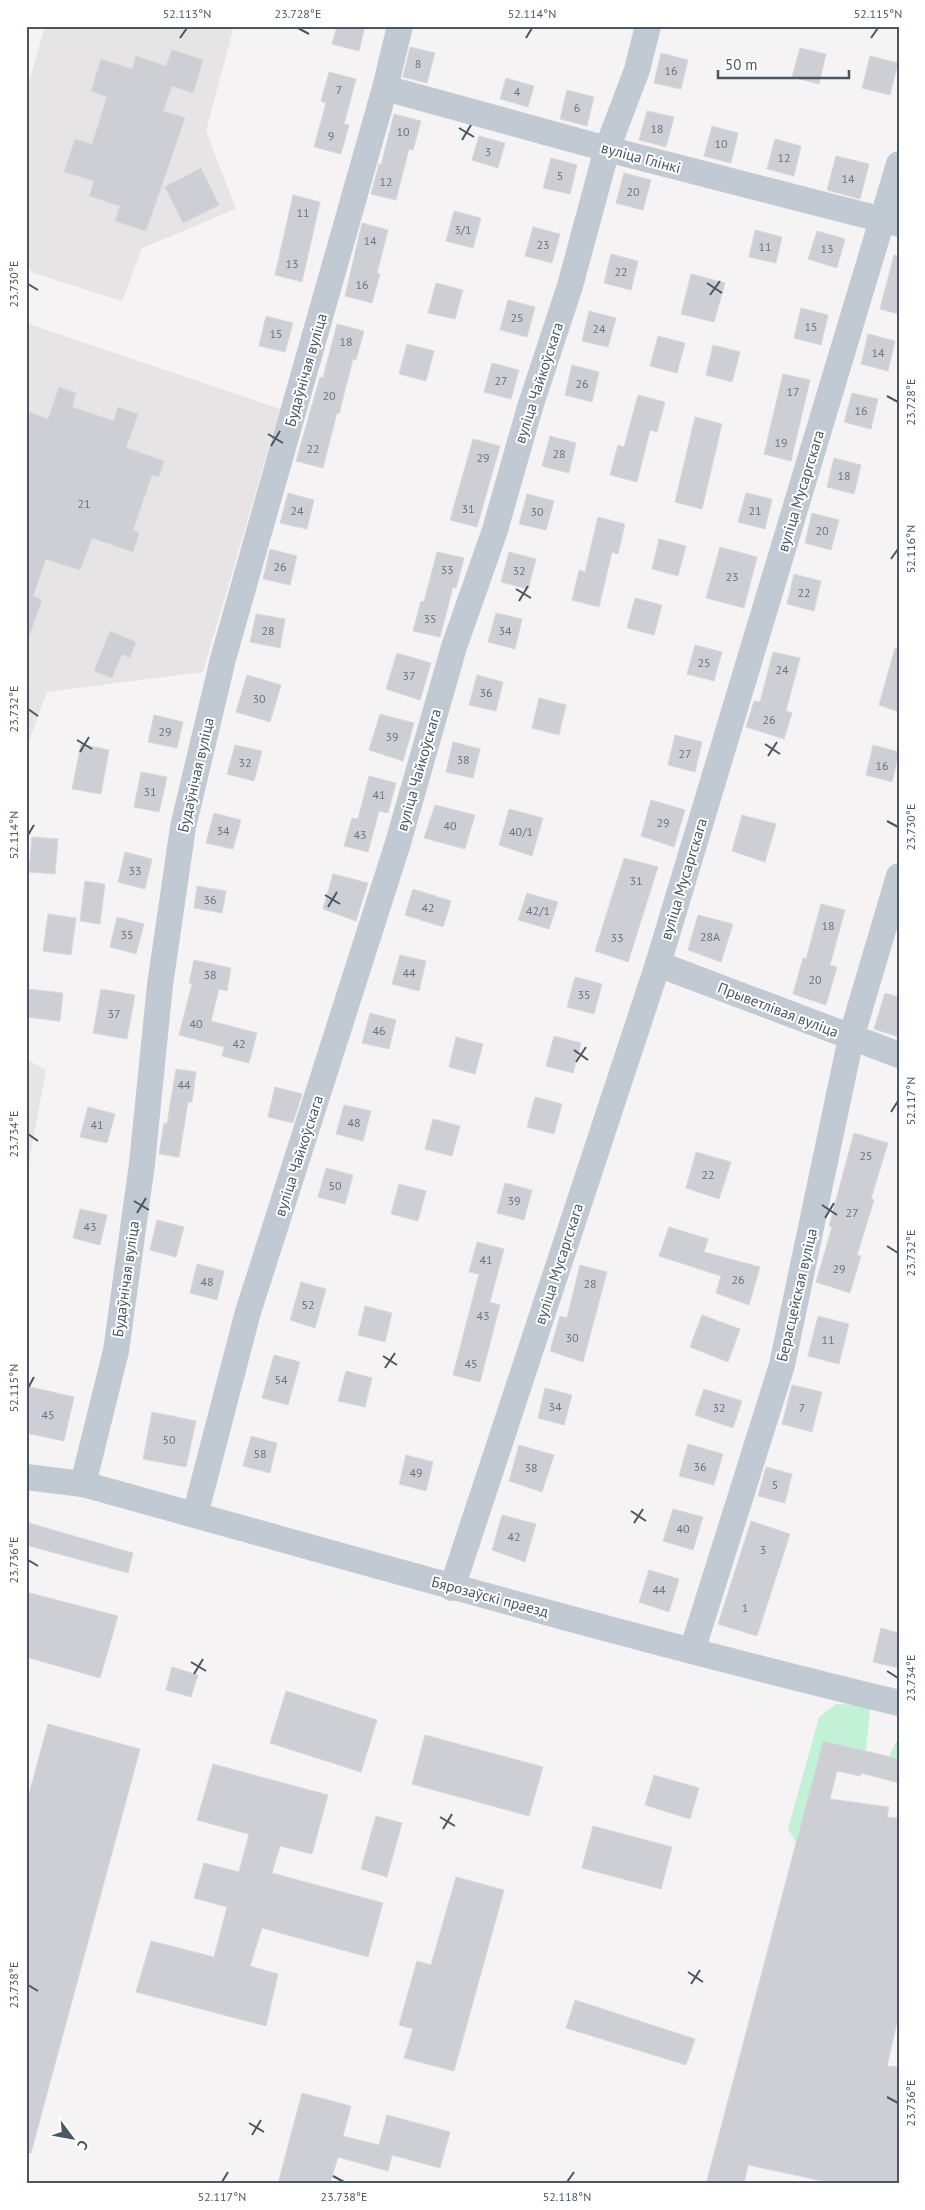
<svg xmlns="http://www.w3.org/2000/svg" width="925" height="2210" viewBox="0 0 925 2210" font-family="'PT Sans',sans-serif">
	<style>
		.education { fill: #e6e4e5 }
		.green { fill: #c3f1d5 }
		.building { fill: #cdcfd5; stroke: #d7d9de }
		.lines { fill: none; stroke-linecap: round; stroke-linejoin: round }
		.minor { stroke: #c1cad2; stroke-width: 26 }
		.ticks { fill: none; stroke: #4a5661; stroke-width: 2 }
		.labels { text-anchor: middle; stroke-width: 4; stroke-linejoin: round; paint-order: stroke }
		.number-label { font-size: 12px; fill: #6b747e }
		.street-label { font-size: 15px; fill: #4a5661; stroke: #fff }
		.neatline { fill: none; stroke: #4a5661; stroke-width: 2 }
		.ticks-label { font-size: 12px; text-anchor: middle; fill: #4a5661 }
	</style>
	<rect width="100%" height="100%" fill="#f5f3f3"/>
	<g class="education">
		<polygon points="45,26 234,26 206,131 236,209 142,248 122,301 33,273 26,263 26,92"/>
		<polygon points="26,323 280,409 203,672 47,692 26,749"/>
		<polygon points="26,1059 46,1070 26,1178"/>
	</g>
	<g class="green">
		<polygon points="836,1704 860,1705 870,1709 866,1751 823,1741 797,1844 788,1829 819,1717"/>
		<polygon points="899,1737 899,1759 889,1756"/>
	</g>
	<g class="building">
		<polygon points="337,26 365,26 359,51 332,44"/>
		<polygon points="410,47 435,53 427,83 403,77"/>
		<polygon points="800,48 826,54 819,84 792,77"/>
		<polygon points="172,50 203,60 193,93 172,86 163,111 185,118 146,231 115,221 120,206 89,196 94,181 64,172 75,139 92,144 107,97 91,91 101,59 132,69 136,56 166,66"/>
		<polygon points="661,53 688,60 681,89 654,83"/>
		<polygon points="870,56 898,63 890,95 862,88"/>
		<polygon points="329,72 356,79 344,124 349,125 341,154 314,147 326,103 321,101"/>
		<polygon points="506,78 534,86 528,107 500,99"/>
		<polygon points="567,90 594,97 587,126 560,119"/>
		<polygon points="647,111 674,117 666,147 639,140"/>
		<polygon points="394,114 421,121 413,150 409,149 396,200 371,194 379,164 381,165"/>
		<polygon points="712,126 738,133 731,163 704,156"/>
		<polygon points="479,136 505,143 498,168 472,160"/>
		<polygon points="775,139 801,146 794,176 767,169"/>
		<polygon points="836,156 869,164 860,199 827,190"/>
		<polygon points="551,158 577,165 570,194 543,188"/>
		<polygon points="201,168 219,205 183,223 165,187"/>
		<polygon points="624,173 651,180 643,210 616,203"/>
		<polygon points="293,195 320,202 302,282 275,275"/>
		<polygon points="454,211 481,218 473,248 446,241"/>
		<polygon points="362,223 388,230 377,273 380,274 372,303 345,296"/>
		<polygon points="533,227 560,234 552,263 525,256"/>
		<polygon points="755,230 782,237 776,263 749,257"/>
		<polygon points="817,231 845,239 837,268 808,259"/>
		<polygon points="611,254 638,261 631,290 604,283"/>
		<polygon points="894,255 899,256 899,314 880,309"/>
		<polygon points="691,274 725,283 714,322 681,314"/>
		<polygon points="436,283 463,290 455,319 428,313"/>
		<polygon points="508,300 535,307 527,337 500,330"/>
		<polygon points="801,308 828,315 821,345 794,338"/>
		<polygon points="589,311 616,318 608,347 582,341"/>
		<polygon points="266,316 293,323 285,352 259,346"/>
		<polygon points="337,324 364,331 356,360 353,359 339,414 337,413 323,468 296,461 320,377 323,378"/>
		<polygon points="868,334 895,341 888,371 861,364"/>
		<polygon points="658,336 685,343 677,373 650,366"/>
		<polygon points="407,344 434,351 426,381 399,374"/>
		<polygon points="713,345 740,352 732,382 706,375"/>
		<polygon points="492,363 519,370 511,399 484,392"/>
		<polygon points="572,365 599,372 592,402 565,395"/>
		<polygon points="783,374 810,380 791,461 764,454"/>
		<polygon points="59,387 76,393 72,407 114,421 118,407 138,414 126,448 164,461 159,477 152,475 133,530 139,533 133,552 92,538 80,570 46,559 33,596 42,600 28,639 26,639 26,411 48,419"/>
		<polygon points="852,393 878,399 871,429 844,422"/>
		<polygon points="638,395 665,402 657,432 650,430 637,482 610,475 618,445 624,447"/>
		<polygon points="695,417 722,424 702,509 675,502"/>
		<polygon points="550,436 576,443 569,473 542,466"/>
		<polygon points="473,439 500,446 477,527 450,520"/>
		<polygon points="834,458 861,465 854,494 827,487"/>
		<polygon points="288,493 314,500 307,529 280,523"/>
		<polygon points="746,493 772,499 765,529 738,522"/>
		<polygon points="527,494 554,501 546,530 519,524"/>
		<polygon points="812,513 839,520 831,550 805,543"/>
		<polygon points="598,517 625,524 618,554 612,552 599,607 572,600 579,570 585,572"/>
		<polygon points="659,539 686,546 678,576 652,569"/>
		<polygon points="720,547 757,557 744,608 706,598"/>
		<polygon points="270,549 297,556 290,585 263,579"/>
		<polygon points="437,552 464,558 456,588 453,587 440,637 413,631 421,601 424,602"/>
		<polygon points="509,552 536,559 528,589 501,582"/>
		<polygon points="794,574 821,581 814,611 787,604"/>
		<polygon points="635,598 662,605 654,635 627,628"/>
		<polygon points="496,613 522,619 515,649 488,642"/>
		<polygon points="256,614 285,619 280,648 250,642"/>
		<polygon points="110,631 136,642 130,658 122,654 112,678 94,671"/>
		<polygon points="695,645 722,652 714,681 687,674"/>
		<polygon points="895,648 899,649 899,712 879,705"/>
		<polygon points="773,652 800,658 786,711 792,713 784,739 746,727 754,701 760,702"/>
		<polygon points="397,653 431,663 420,700 386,689"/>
		<polygon points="247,675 281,685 270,722 236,712"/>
		<polygon points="477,675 503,682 496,711 469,705"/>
		<polygon points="539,698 566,705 559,735 532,728"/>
		<polygon points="380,714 414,723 403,761 369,750"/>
		<polygon points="154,715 183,722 177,748 148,742"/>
		<polygon points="675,735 702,742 695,772 668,765"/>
		<polygon points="453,742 480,749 473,778 446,772"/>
		<polygon points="81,744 109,750 101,794 72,789"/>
		<polygon points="235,745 262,751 254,781 227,774"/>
		<polygon points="873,745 899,752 892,782 866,775"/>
		<polygon points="141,772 167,777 159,812 134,807"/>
		<polygon points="369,776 396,783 388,813 379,811 368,852 344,846 352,818 358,819"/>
		<polygon points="651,800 685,810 674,847 641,836"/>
		<polygon points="435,805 475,815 465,849 424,838"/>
		<polygon points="509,809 543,818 532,856 499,845"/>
		<polygon points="214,813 241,820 233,849 206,843"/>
		<polygon points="742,815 776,824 765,862 732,851"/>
		<polygon points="32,837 58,839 55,874 29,872"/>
		<polygon points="125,852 152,859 145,889 118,882"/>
		<polygon points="624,858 658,867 628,962 595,951"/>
		<polygon points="333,874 368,883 356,921 323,909"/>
		<polygon points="85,881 105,884 100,924 80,921"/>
		<polygon points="197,886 226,891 222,913 194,908"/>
		<polygon points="413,889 451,901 443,927 405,915"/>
		<polygon points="527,893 558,902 549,929 518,920"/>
		<polygon points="821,904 845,910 830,965 837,967 826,1005 793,994 803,958 806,959"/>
		<polygon points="48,914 76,918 71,955 43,951"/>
		<polygon points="698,915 733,924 721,962 688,950"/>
		<polygon points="117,917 144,924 136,954 110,947"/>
		<polygon points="400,955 426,961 419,991 392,984"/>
		<polygon points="194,960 231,968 227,991 219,989 211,1021 257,1033 249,1063 222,1056 224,1047 179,1035 192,984 189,983"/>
		<polygon points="575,977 602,984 594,1014 567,1007"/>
		<polygon points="28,989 63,993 60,1021 26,1017"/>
		<polygon points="101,989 135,995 127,1039 93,1033"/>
		<polygon points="885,993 899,997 899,1037 874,1029"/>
		<polygon points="370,1013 396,1020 389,1049 362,1043"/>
		<polygon points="554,1036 581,1043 573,1073 546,1066"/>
		<polygon points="456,1037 483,1044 475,1074 449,1067"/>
		<polygon points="176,1069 196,1072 192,1102 188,1102 179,1157 159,1154 164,1123 167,1124"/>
		<polygon points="275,1087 302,1094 293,1123 268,1117"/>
		<polygon points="535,1097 562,1104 554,1134 527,1127"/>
		<polygon points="344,1105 371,1111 363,1141 336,1134"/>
		<polygon points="88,1107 115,1114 107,1143 80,1137"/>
		<polygon points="433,1119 460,1126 452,1156 425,1149"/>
		<polygon points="854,1133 888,1143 871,1199 874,1200 857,1255 861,1256 850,1293 816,1282 832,1227 829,1226"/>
		<polygon points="696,1152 731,1162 719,1199 686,1188"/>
		<polygon points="326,1168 353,1175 345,1204 318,1197"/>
		<polygon points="505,1183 532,1190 524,1220 497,1213"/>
		<polygon points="399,1184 426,1191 418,1221 391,1214"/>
		<polygon points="80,1209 107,1215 100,1245 73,1238"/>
		<polygon points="157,1220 184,1227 176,1257 150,1250"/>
		<polygon points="669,1227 708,1239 704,1252 760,1267 749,1305 716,1293 721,1276 659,1256"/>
		<polygon points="477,1242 504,1249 490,1302 500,1305 480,1382 453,1375 479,1274 469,1272"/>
		<polygon points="197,1264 224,1271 217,1300 190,1293"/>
		<polygon points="580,1265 607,1272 583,1362 550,1351 560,1316 567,1318"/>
		<polygon points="301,1282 326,1289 315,1328 290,1320"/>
		<polygon points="365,1306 392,1313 385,1342 358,1335"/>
		<polygon points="702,1315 740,1329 728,1362 690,1347"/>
		<polygon points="818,1316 849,1324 839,1364 808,1356"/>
		<polygon points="274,1355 300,1362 288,1405 262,1398"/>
		<polygon points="346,1371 372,1378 365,1407 338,1401"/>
		<polygon points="792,1385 822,1392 812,1432 782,1424"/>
		<polygon points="26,1386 74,1397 64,1441 26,1433"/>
		<polygon points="545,1388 572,1395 564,1425 538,1418"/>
		<polygon points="704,1389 742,1401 733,1428 695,1415"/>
		<polygon points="152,1412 196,1421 186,1467 143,1459"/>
		<polygon points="251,1436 277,1443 270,1473 243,1466"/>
		<polygon points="688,1444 723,1454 714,1485 679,1476"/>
		<polygon points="519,1445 554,1455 542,1492 509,1481"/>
		<polygon points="406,1455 433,1462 426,1491 399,1484"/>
		<polygon points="766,1467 792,1474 785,1503 758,1496"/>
		<polygon points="673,1509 703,1517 693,1550 663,1541"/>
		<polygon points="502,1515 536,1524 525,1562 492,1550"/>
		<polygon points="751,1521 790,1534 757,1636 718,1624"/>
		<polygon points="29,1523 133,1553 128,1573 26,1545"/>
		<polygon points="649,1570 679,1579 669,1612 639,1602"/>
		<polygon points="26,1592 118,1616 100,1678 26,1657"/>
		<polygon points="881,1628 899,1633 899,1668 873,1662"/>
		<polygon points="172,1667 198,1675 191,1697 166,1690"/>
		<polygon points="286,1691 377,1720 361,1772 270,1743"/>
		<polygon points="48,1724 140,1749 31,2153 26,2153 26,1805"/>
		<polygon points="425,1735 543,1767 529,1816 412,1784"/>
		<polygon points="823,1741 899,1759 899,1783 861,1773 860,1776 837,1771 830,1799 889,1807 887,1817 899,1818 899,2014 887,2066 899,2067 899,2184 836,2184 748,2165 744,2184 706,2184"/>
		<polygon points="213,1764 328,1795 312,1854 280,1846 272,1873 383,1903 368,1957 262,1928 250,1966 278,1974 266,2026 136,1992 151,1941 214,1957 227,1907 194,1898 204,1863 239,1872 249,1834 197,1820"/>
		<polygon points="654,1775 699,1788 690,1819 645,1805"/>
		<polygon points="376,1816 402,1823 387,1877 361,1869"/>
		<polygon points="593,1826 672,1847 661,1889 582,1868"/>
		<polygon points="456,1877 504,1890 454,2071 404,2058 413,2029 399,2025 417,1961 431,1965"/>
		<polygon points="575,2000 695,2039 686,2065 566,2028"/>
		<polygon points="302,2093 351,2106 343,2136 379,2145 387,2115 450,2132 440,2168 392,2155 388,2171 338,2157 330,2184 278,2184"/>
	</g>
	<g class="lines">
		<g class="minor">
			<polyline points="385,88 607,149 899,224"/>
			<polyline points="658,964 899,1055"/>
			<path d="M26,1477L83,1484C354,1559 625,1637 899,1703"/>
			<polyline points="83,1484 116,1351 142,1164 160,985 183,827 223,659 385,88 400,26"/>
			<polyline points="195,1515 248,1312 398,843 454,647 495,530 530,407 570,286 607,149 637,70 648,26"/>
			<polyline points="452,1588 658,964 899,164"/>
			<polyline points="692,1651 782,1365 851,1038 899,876"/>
		</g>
	</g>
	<path class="ticks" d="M298,28L309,34M180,38L187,28M526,38L532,28M871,38L878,28M459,128L474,137M462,140L471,125M707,283L722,293M28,284L38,290M710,295L720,281M887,396L898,402M268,434L283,443M271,446L280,431M891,559L898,549M516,589L531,598M519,601L528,586M28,709L38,716M77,740L92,749M765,744L780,754M80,752L89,737M768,756L777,742M887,821L898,827M28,835L34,825M325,895L340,904M328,907L337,892M574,1050L588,1060M576,1062L586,1047M891,1112L898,1101M28,1134L38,1141M134,1201L149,1210M822,1205L837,1215M137,1213L146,1198M825,1218L834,1203M887,1246L898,1253M383,1356L397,1365M385,1368L395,1353M28,1388L34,1377M631,1511L646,1521M634,1523L643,1509M28,1560L38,1566M191,1662L206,1671M887,1671L898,1678M194,1674L203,1659M440,1817L455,1826M443,1829L452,1814M688,1972L703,1982M691,1984L700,1970M28,1985L38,1991M887,2097L898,2103M249,2123L264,2132M252,2135L261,2120M333,2176L344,2182M222,2182L228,2172M567,2182L574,2172"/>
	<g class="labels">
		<g class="number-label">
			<text x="418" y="68">8</text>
			<text x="671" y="75">16</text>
			<text x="339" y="94">7</text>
			<text x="517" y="96">4</text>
			<text x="577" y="112">6</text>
			<text x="657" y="133">18</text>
			<text x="403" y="136">10</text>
			<text x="331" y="140">9</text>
			<text x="721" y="148">10</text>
			<text x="488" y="156">3</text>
			<text x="784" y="162">12</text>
			<text x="560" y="180">5</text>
			<text x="848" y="183">14</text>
			<text x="386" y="186">12</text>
			<text x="633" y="196">20</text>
			<text x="303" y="217">11</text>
			<text x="463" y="234">3/1</text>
			<text x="370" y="245">14</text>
			<text x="543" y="249">23</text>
			<text x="765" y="251">11</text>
			<text x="827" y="253">13</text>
			<text x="292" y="268">13</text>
			<text x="621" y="276">22</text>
			<text x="362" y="289">16</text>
			<text x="517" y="322">25</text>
			<text x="811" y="331">15</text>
			<text x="599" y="333">24</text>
			<text x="276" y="338">15</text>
			<text x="346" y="346">18</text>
			<text x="878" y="357">14</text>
			<text x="501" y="385">27</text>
			<text x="582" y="388">26</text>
			<text x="793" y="396">17</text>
			<text x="329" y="400">20</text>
			<text x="861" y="415">16</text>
			<text x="781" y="447">19</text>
			<text x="313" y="453">22</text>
			<text x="559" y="458">28</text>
			<text x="483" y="462">29</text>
			<text x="844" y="480">18</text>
			<text x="84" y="508">21</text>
			<text x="468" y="513">31</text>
			<text x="297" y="515">24</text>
			<text x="755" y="515">21</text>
			<text x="537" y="516">30</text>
			<text x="822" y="535">20</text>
			<text x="280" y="571">26</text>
			<text x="447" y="574">33</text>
			<text x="519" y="575">32</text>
			<text x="732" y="581">23</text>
			<text x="804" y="597">22</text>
			<text x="430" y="623">35</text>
			<text x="268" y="635">28</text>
			<text x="505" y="635">34</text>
			<text x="704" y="667">25</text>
			<text x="782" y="674">24</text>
			<text x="409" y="680">37</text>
			<text x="486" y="697">36</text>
			<text x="259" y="703">30</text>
			<text x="769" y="724">26</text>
			<text x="165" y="736">29</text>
			<text x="392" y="741">39</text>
			<text x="685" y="758">27</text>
			<text x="463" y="764">38</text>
			<text x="245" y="767">32</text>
			<text x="882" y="770">16</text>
			<text x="150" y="796">31</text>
			<text x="379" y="799">41</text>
			<text x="663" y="827">29</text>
			<text x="450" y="830">40</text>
			<text x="223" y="835">34</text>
			<text x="521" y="836">40/1</text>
			<text x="360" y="839">43</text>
			<text x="135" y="875">33</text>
			<text x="636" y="885">31</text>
			<text x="210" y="904">36</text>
			<text x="428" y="912">42</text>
			<text x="538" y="915">42/1</text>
			<text x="828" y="930">18</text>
			<text x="127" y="939">35</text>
			<text x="710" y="941">28А</text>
			<text x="617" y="942">33</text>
			<text x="409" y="977">44</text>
			<text x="210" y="979">38</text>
			<text x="815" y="984">20</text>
			<text x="584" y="999">35</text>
			<text x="114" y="1018">37</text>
			<text x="196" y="1028">40</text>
			<text x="379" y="1035">46</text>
			<text x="239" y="1048">42</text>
			<text x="184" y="1089">44</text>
			<text x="354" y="1127">48</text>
			<text x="97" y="1129">41</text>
			<text x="866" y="1160">25</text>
			<text x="708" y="1179">22</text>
			<text x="335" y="1190">50</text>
			<text x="514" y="1205">39</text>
			<text x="852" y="1217">27</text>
			<text x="90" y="1231">43</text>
			<text x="486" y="1264">41</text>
			<text x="839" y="1273">29</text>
			<text x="738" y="1284">26</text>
			<text x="207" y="1286">48</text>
			<text x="590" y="1288">28</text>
			<text x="308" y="1309">52</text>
			<text x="483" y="1320">43</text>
			<text x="572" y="1342">30</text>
			<text x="828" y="1344">11</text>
			<text x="471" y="1368">45</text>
			<text x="281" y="1384">54</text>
			<text x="555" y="1411">34</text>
			<text x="719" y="1412">32</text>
			<text x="802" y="1412">7</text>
			<text x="48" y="1419">45</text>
			<text x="169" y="1444">50</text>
			<text x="260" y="1458">58</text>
			<text x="700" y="1471">36</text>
			<text x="531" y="1472">38</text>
			<text x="416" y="1477">49</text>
			<text x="775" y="1489">5</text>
			<text x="683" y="1533">40</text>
			<text x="514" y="1541">42</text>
			<text x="763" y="1554">3</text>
			<text x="659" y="1594">44</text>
			<text x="745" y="1612">1</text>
		</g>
		<g class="street-label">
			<text transform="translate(641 158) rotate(15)" y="5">вуліца Глінкі</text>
			<text transform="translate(306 370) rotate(-74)" y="5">Будаўнічая вуліца</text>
			<text transform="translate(539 383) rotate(-72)" y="5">вуліца Чайкоўскага</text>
			<text transform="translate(801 491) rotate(-73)" y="5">вуліца Мусаргскага</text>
			<text transform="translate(419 770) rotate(-74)" y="5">вуліца Чайкоўскага</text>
			<text transform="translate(196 775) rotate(-77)" y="5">Будаўнічая вуліца</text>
			<text transform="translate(684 879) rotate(-73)" y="5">вуліца Мусаргскага</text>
			<text transform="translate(778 1010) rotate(21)" y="5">Прыветлівая вуліца</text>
			<text transform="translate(299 1156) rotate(-72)" y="5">вуліца Чайкоўскага</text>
			<text transform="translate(559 1264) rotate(-72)" y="5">вуліца Мусаргскага</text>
			<text transform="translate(126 1279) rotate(-82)" y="5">Будаўнічая вуліца</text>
			<text transform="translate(797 1295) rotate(-77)" y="5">Берасцейская вуліца</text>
			<text transform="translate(490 1597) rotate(15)" y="5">Бярозаўскі праезд</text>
		</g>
	</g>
	<rect width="925" height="2210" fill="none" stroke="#ffffff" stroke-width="55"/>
	<g transform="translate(72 2138) rotate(122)" stroke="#ffffff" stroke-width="4" paint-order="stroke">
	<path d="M0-4L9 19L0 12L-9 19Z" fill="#4a5661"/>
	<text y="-8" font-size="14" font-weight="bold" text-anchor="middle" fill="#4a5661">С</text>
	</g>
	<path d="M718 70v8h131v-8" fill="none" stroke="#4a5661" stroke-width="2.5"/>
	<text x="725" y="70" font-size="15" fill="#4a5661" stroke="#ffffff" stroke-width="4" paint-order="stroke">50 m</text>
	<rect x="28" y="28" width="870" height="2154" class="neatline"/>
	<g class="ticks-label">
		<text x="187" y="18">52.113°N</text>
		<text x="298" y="18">23.728°E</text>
		<text x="532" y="18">52.114°N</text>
		<text x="878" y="18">52.115°N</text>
		<text transform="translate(14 284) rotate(-90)" y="4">23.730°E</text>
		<text transform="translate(911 402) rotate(-90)" y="4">23.728°E</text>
		<text transform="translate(911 549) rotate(-90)" y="4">52.116°N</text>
		<text transform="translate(14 709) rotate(-90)" y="4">23.732°E</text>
		<text transform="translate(911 827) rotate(-90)" y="4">23.730°E</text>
		<text transform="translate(14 835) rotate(-90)" y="4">52.114°N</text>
		<text transform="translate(911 1101) rotate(-90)" y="4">52.117°N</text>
		<text transform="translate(14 1134) rotate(-90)" y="4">23.734°E</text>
		<text transform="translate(911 1253) rotate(-90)" y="4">23.732°E</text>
		<text transform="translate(14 1388) rotate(-90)" y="4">52.115°N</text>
		<text transform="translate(14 1560) rotate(-90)" y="4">23.736°E</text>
		<text transform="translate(911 1678) rotate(-90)" y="4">23.734°E</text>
		<text transform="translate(14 1985) rotate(-90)" y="4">23.738°E</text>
		<text transform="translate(911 2103) rotate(-90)" y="4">23.736°E</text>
		<text x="222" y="2201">52.117°N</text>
		<text x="344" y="2201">23.738°E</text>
		<text x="567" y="2201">52.118°N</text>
	</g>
</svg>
